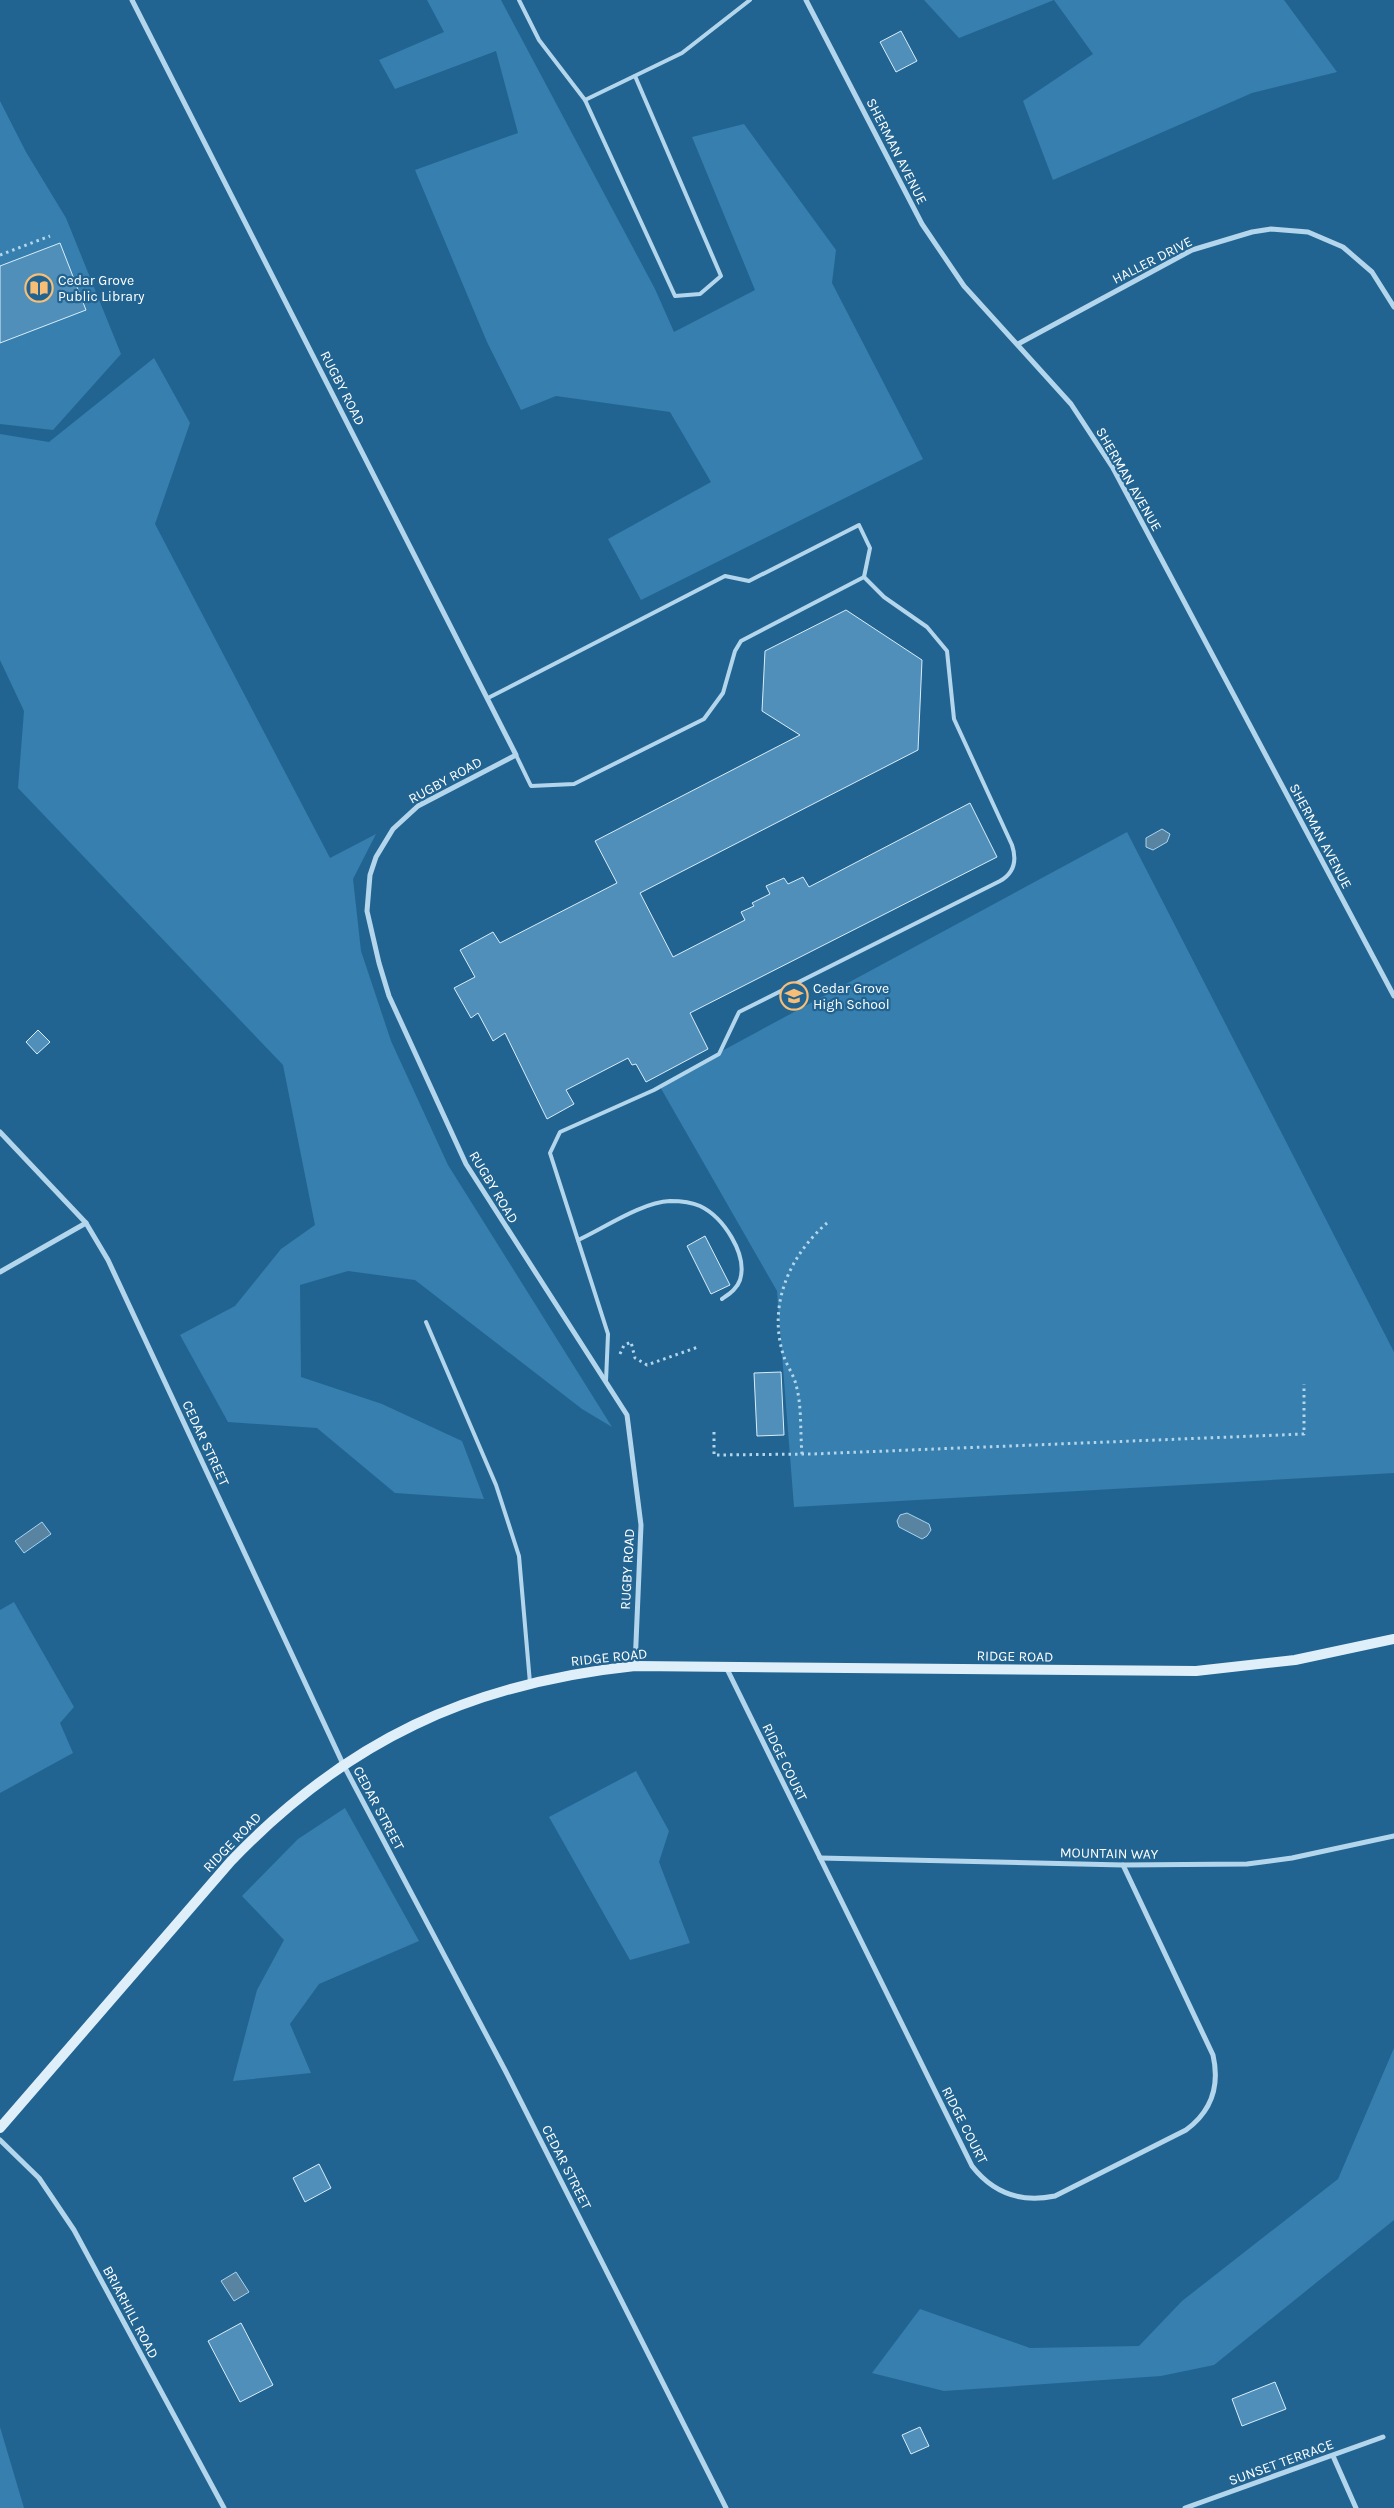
<svg xmlns="http://www.w3.org/2000/svg" width="1394" height="2508" viewBox="0 0 1394 2508" font-family="Karla,sans-serif">
	<style>
		.green { fill: #367fae }
		.water { fill: #5884a2; stroke: #a8d3ee }
		.building { fill: #4f8fb9; stroke: #d9edf9 }
		.lines { fill: none; stroke-linecap: round; stroke-linejoin: round }
		.path { stroke: #b4d6ec; stroke-width: 3; stroke-dasharray: 2.5 4; stroke-linecap: butt }
		.service { stroke: #b4d6ec; stroke-width: 4 }
		.minor { stroke: #b4d6ec; stroke-width: 5 }
		.secondary { stroke: #dfeffa; stroke-width: 10 }
		.labels { text-anchor: middle; stroke-width: 4.5; stroke-linejoin: round; paint-order: stroke }
		.street-label { font-size: 14px; fill: #fff; stroke: #226491 }
		.poi-label { font-size: 14px; fill: #fff; stroke: #226491; text-anchor: start }
	</style>
	<rect width="100%" height="100%" fill="#226491"/>
	<g class="green">
		<polygon points="427,0 501,0 655,289 674,332 755,290 692,137 744,124 836,250 832,283 923,459 641,600 608,539 711,482 670,412 556,396 521,410 487,342 415,170 518,133 496,51 395,89 379,60 444,32"/>
		<polygon points="924,0 1284,0 1337,72 1252,93 1053,180 1023,101 1093,54 1054,0 959,38"/>
		<polygon points="0,101 26,152 66,218 121,354 53,430 0,424"/>
		<polygon points="154,358 190,423 155,524 330,858 376,834 353,879 361,951 391,1041 448,1165 612,1427 582,1409 415,1280 348,1271 300,1285 301,1377 382,1404 462,1441 484,1499 395,1493 317,1428 228,1422 180,1335 235,1306 281,1249 315,1225 283,1065 18,788 24,711 0,660 0,434 49,442"/>
		<polygon points="1127,832 1394,1352 1394,1473 794,1507 777,1291 659,1085"/>
		<polygon points="14,1602 74,1707 60,1723 73,1753 0,1793 0,1610"/>
		<polygon points="636,1771 669,1831 659,1862 690,1943 630,1960 549,1817"/>
		<polygon points="345,1808 419,1941 319,1984 290,2024 311,2073 233,2081 257,1990 284,1940 242,1896 298,1839"/>
		<polygon points="1394,2048 1394,2220 1214,2365 1161,2376 944,2391 872,2373 920,2309 1030,2348 1139,2346 1182,2301 1338,2179"/>
		<polygon points="0,2427 24,2508 0,2508"/>
	</g>
	<g class="water">
		<polygon points="1162,829 1170,834 1167,842 1153,850 1146,847 1146,838"/>
		<polygon points="907,1513 929,1524 931,1530 927,1536 922,1539 899,1527 897,1521 900,1515"/>
		<polygon points="42,1522 51,1534 24,1553 15,1541"/>
		<polygon points="236,2272 249,2292 234,2301 221,2281"/>
	</g>
	<g class="building">
		<polygon points="901,31 917,61 896,72 880,42"/>
		<polygon points="60,243 86,310 0,343 0,266"/>
		<polygon points="846,610 922,660 918,750 640,893 673,957 745,920 741,912 754,906 752,903 770,894 766,886 784,878 788,884 803,877 809,887 970,803 997,857 690,1013 708,1049 646,1082 636,1064 632,1065 628,1058 566,1090 574,1104 547,1119 505,1033 493,1041 478,1013 471,1018 454,988 475,977 460,950 493,932 500,943 617,883 595,841 800,735 762,711 765,651"/>
		<polygon points="38,1030 50,1042 37,1054 26,1042"/>
		<polygon points="705,1236 730,1285 711,1294 687,1246"/>
		<polygon points="781,1372 784,1435 757,1436 754,1373"/>
		<polygon points="319,2164 331,2188 305,2202 293,2178"/>
		<polygon points="241,2323 273,2385 240,2402 208,2341"/>
		<polygon points="1275,2382 1286,2409 1242,2426 1232,2399"/>
		<polygon points="920,2427 929,2446 911,2454 902,2435"/>
	</g>
	<g class="lines">
		<g class="path">
			<polyline points="0,255 50,236"/>
			<polyline points="620,1354 624,1345 631,1342 635,1358 647,1365 698,1347"/>
			<polyline points="714,1432 714,1455 812,1454 1304,1434 1304,1384"/>
			<path d="M802,1454C800,1433 802,1405 796,1385C794,1375 787,1366 784,1357C767,1306 789,1256 827,1223"/>
		</g>
		<g class="service">
			<polyline points="519,0 539,40 585,100 682,53 750,0"/>
			<polyline points="585,100 675,296 700,294 721,276 635,76"/>
			<polyline points="488,698 725,576 749,581 859,525 870,548 864,577"/>
			<polyline points="516,755 531,786 574,784 704,719 723,693 735,651 741,641 864,577"/>
			<path d="M578,1240C604,1228 642,1202 670,1201C680,1201 691,1202 700,1206C723,1217 748,1254 740,1280C737,1289 729,1294 722,1299"/>
			<polyline points="426,1322 496,1485 519,1556 530,1683"/>
			<path d="M606,1381L608,1334L550,1153L560,1132L654,1090L719,1054L739,1012L1000,881C1014,873 1017,860 1012,845L954,719L947,651L927,627L884,597L864,577"/>
		</g>
		<g class="minor">
			<polyline points="132,0 516,755 418,806 393,829 376,857 370,875 367,911 379,963 389,996 466,1164 627,1415 641,1525 635,1666"/>
			<polyline points="806,0 922,224 964,286 1071,404 1113,468 1394,996"/>
			<polyline points="1018,344 1192,250 1252,232 1271,229 1308,232 1343,247 1372,272 1394,307"/>
			<polyline points="0,1132 86,1223 108,1260 343,1764 506,2072 726,2508"/>
			<polyline points="0,1272 86,1223"/>
			<path d="M726,1667L972,2166C993,2193 1021,2203 1055,2196L1186,2130C1212,2111 1220,2086 1213,2055L1123,1865"/>
			<polyline points="820,1858 1123,1865 1247,1864 1292,1858 1394,1836"/>
			<polyline points="0,2140 39,2178 74,2230 224,2508"/>
			<polyline points="1333,2456 1356,2508"/>
			<polyline points="1185,2508 1383,2437"/>
		</g>
		<path class="secondary" d="M0,2128L231,1861C346,1741 470,1683 635,1666L1196,1671L1295,1660L1394,1639"/>
	</g>
	<defs>
		<g id="library-ring" transform="scale(1.4375)"><circle r="9.5" fill="#226491" stroke="#f8be76" stroke-width="1.5"/><path d="M-6-4Q-3-5.5-.7-3.5V5Q-3 3-6 4ZM6-4Q3-5.5 .7-3.5V5Q3 3 6 4Z" fill="#f8be76"/></g>
		<g id="school-ring" transform="scale(1.4375)"><circle r="9.5" fill="#226491" stroke="#f8be76" stroke-width="1.5"/><path d="M0-5L7-2L0 1L-7-2ZM-4 1L0 2.5L4 1V4Q0 6-4 4Z" fill="#f8be76"/></g>
	</defs>
	<g fill-rule="evenodd">
		<use href="#library-ring" x="39" y="288"/>
		<use href="#school-ring" x="794" y="996"/>
	</g>
	<g class="labels">
		<g class="street-label">
			<text transform="translate(897 151) rotate(63)" y="5">SHERMAN AVENUE</text>
			<text transform="translate(1152 260) rotate(-27)" y="5">HALLER DRIVE</text>
			<text transform="translate(343 388) rotate(63)" y="5">RUGBY ROAD</text>
			<text transform="translate(1129 479) rotate(60)" y="5">SHERMAN AVENUE</text>
			<text transform="translate(445 780) rotate(-29)" y="5">RUGBY ROAD</text>
			<text transform="translate(1321 836) rotate(62)" y="5">SHERMAN AVENUE</text>
			<text transform="translate(494 1187) rotate(59)" y="5">RUGBY ROAD</text>
			<text transform="translate(206 1443) rotate(65)" y="5">CEDAR STREET</text>
			<text transform="translate(627 1569) rotate(-87)" y="5">RUGBY ROAD</text>
			<text transform="translate(1015 1656) rotate(1)" y="5">RIDGE ROAD</text>
			<text transform="translate(609 1657) rotate(-6)" y="5">RIDGE ROAD</text>
			<text transform="translate(785 1762) rotate(64)" y="5">RIDGE COURT</text>
			<text transform="translate(379 1808) rotate(62)" y="5">CEDAR STREET</text>
			<text transform="translate(232 1842) rotate(-46)" y="5">RIDGE ROAD</text>
			<text transform="translate(1109 1853) rotate(1)" y="5">MOUNTAIN WAY</text>
			<text transform="translate(965 2125) rotate(63)" y="5">RIDGE COURT</text>
			<text transform="translate(567 2167) rotate(63)" y="5">CEDAR STREET</text>
			<text transform="translate(131 2312) rotate(62)" y="5">BRIARHILL ROAD</text>
			<text transform="translate(1281 2462) rotate(-20)" y="5">SUNSET TERRACE</text>
		</g>
		<g class="poi-label">
			<text x="58" y="285">Cedar Grove<tspan x="58" dy="16">Public Library</tspan></text>
			<text x="813" y="993">Cedar Grove<tspan x="813" dy="16">High School</tspan></text>
		</g>
	</g>
</svg>
